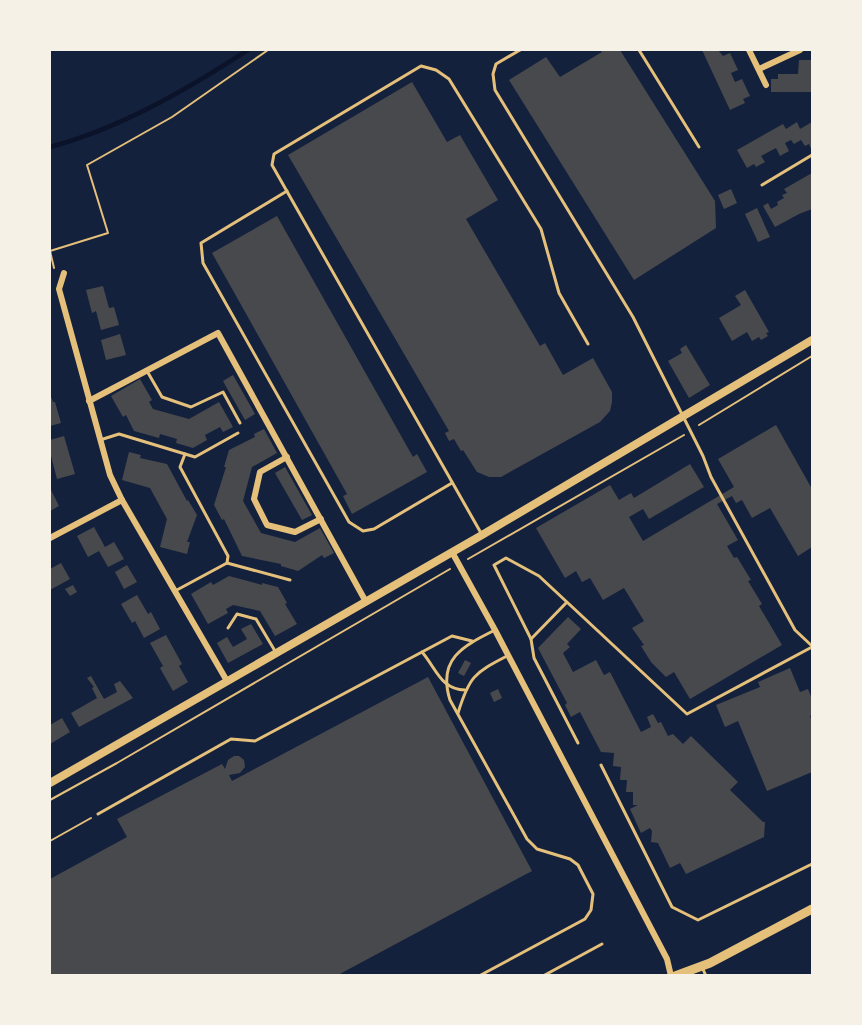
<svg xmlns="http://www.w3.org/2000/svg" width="862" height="1025" viewBox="0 0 862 1025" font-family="Rubik,sans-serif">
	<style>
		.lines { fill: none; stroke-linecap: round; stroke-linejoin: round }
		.stream { stroke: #0b132b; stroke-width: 4.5 }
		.building { fill: #48494c }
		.path { stroke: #e5c07b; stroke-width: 2 }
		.service { stroke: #e5c07b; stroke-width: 3 }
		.minor { stroke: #e5c07b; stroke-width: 6 }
		.tertiary { stroke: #e5c07b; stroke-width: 8 }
		.secondary { stroke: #e5c07b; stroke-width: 9 }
	</style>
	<rect width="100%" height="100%" fill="#14213d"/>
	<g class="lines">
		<path class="stream" d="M50,147C121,128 186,90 248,50"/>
	</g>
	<g class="building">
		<polygon points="600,50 620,50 715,201 716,228 634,280 509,80 546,57 560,77 602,52"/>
		<polygon points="702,50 718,50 723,56 730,53 738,70 731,73 735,82 742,79 750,96 743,99 745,103 730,110"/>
		<polygon points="799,60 812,60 812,92 771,92 771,79 778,79 778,74 798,74"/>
		<polygon points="412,82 447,142 460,135 498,200 466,219 540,346 545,343 563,375 593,358 612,392 612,402 610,411 600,422 501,477 489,477 477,472 463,450 461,451 454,439 449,441 445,433 449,431 288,155"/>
		<polygon points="797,122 800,129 812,122 812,151 809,144 805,146 801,140 794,144 791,140 785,143 789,151 780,156 776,148 761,156 765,162 756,167 754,164 747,168 737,150 783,124 786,129"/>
		<polygon points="812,173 812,209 799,214 775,227 763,206 768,203 771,209 778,205 777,202 784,198 782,195 787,193 784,189"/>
		<polygon points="731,189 737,203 724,209 718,195"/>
		<polygon points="757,208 770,237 758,242 745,214"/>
		<polygon points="277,216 413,457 417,454 427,472 352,514 343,496 347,494 212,253"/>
		<polygon points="103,286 109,308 114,307 119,325 101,330 96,311 92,313 86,290"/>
		<polygon points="745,290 769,332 766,333 768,336 761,340 759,337 752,341 747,332 732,341 719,318 741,305 735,296"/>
		<polygon points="120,334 126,355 106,360 101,340"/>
		<polygon points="686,345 710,385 689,398 668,361 682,353 680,349"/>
		<polygon points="233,375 255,414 245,420 223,381"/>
		<polygon points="140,379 152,400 149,402 153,409 189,419 219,402 233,427 223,432 220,427 205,435 207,440 193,448 176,443 177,439 160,434 159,438 134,431 126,415 123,417 111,396"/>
		<polygon points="50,394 53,402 55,402 61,423 50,426"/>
		<polygon points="776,425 812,489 812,547 798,556 770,508 752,518 742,500 736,503 732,496 717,504 738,540 727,546 734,558 737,557 751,580 748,581 762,604 759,606 782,645 690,699 674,672 666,677 651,662 641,646 644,645 632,628 644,621 624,588 603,600 590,578 582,582 576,571 565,578 536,528 610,485 619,500 631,493 634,498 690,464 704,487 649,519 643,509 629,517 643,541 734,487 718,459"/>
		<polygon points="264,429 277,453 252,467 243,501 261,533 295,542 320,528 334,553 324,558 322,555 298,571 281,566 281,564 242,556 224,519 222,520 214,505 226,467 224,467 229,450 255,437 254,434"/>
		<polygon points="64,436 75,474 57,479 50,452 50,440"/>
		<polygon points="129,452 141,455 140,458 167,464 187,501 188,500 197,515 187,542 190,542 187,554 160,547 167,519 150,488 122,480"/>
		<polygon points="285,467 312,515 302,520 275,473"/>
		<polygon points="51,490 59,506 50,511 50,491"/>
		<polygon points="94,527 105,547 114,542 124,559 108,567 99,551 88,557 77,536"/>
		<polygon points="61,563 70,579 50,590 50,569"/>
		<polygon points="127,565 137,582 124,589 115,572"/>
		<polygon points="229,576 262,585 262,583 278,587 287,603 285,604 297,624 275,636 260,611 233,605 226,609 228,613 208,624 191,594 211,582 213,585"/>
		<polygon points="73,585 77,592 70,596 65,589"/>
		<polygon points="137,595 148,614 151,612 160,629 144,638 135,621 132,623 121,604"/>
		<polygon points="568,617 581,629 567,644 570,647 563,653 573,672 596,660 604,675 610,672 641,732 651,727 647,717 653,714 658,723 661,722 668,736 673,734 683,744 691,736 738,782 730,790 763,822 765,822 764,837 686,874 680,863 670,868 658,843 651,842 652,831 650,828 641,833 630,809 638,805 633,805 633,792 626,792 627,780 620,780 621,767 613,766 614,753 601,752 580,712 571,717 565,705 567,703 538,648"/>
		<polygon points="251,624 263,644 228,663 217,643 227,637 233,647 247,639 241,629"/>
		<polygon points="166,635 182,664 179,666 188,682 173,691 160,668 163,666 150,643"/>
		<polygon points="465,660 471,663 464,676 458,673"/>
		<polygon points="790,668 800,692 808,689 812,699 812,715 810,716 812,721 812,772 767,791 738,721 725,727 716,705 760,687 758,682"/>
		<polygon points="91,676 104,699 117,692 114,684 120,681 133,698 79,727 71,713 97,698 92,688 94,687 87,678"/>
		<polygon points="428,677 532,871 336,976 50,976 50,879 127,837 117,819 222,764 225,769 228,760 234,756 239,756 244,760 245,767 240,773 229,775 232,781"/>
		<polygon points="498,689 502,698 494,702 490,693"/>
		<polygon points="62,718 70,732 50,744 50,725"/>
	</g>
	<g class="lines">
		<g class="path">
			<polyline points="50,251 108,233 87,165 172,117 268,50"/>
			<polyline points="50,251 54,268"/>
			<polyline points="699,425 812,356"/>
			<polyline points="468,559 684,435"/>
			<polyline points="50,800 117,763 450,569"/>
			<polyline points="50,841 91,818"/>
		</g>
		<g class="service">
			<polyline points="520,50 496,64 493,74 495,90 633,317 703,456 711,477 795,630 812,646"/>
			<polyline points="639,50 699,147"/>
			<polyline points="762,185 812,155"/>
			<polyline points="287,191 201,243 203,263 349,522 363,531 374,529 452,483"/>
			<polyline points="147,371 162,397 191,407 223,392 240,423"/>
			<polyline points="100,440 119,434 195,457 238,433"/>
			<polyline points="185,454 180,467 228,556 227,563"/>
			<polyline points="481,533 272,165 274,154 421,66 436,70 449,79 541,229 559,293 588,344"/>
			<polyline points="175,591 227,563 290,580"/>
			<polyline points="567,602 531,639 494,565 506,558 539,576 687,714 812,647"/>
			<polyline points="228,628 237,614 256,619 275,651"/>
			<polyline points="531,639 534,658 578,743"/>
			<path d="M422,652C436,668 441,690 465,690"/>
			<path d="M458,713C469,677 474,673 507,656"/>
			<polyline points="601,765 672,907 698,920 812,864"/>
			<polyline points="98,814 231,739 255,741 452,636 472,641"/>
			<polyline points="702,967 706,976"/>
			<path d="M479,976L585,919L591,910L593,894L578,865L570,859L537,849L527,839L450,700C437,659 463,646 495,630"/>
			<polyline points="543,976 602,944"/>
		</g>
		<g class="minor">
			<polyline points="749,50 766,85"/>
			<polyline points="759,69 800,50"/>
			<polyline points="64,273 59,289 110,475 122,500 227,681"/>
			<polyline points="89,401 218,333 366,602"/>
			<polyline points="287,457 260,472 254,499 267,525 295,532 321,519"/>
			<polyline points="50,538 122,500"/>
			<polyline points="452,552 495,630 667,959 671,976"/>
		</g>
		<polyline class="tertiary" points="50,783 482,535 812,340"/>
		<polyline class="secondary" points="675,976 710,963 812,909"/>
	</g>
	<rect width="862" height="1025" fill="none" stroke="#f6f1e7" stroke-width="102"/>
</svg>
